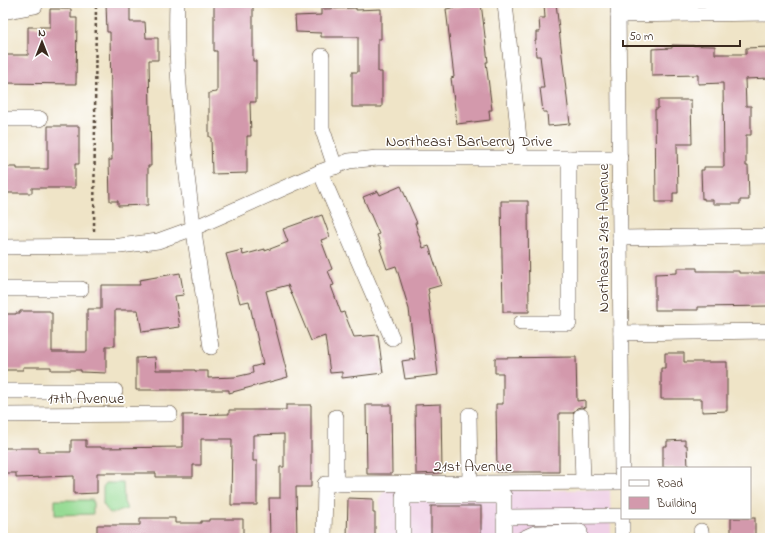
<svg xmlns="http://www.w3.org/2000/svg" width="773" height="541" viewBox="0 0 773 541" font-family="'Indie Flower',sans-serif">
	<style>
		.built { fill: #efd0e6 }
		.green { fill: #95da93; stroke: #688258 }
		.building { fill: #d399ac }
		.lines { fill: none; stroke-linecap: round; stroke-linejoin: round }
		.minor-casing { stroke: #564637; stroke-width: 16 }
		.path { stroke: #564637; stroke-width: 2.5; stroke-dasharray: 3 3; stroke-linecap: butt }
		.minor { stroke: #fff; stroke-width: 15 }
		.labels { text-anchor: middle; stroke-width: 3; stroke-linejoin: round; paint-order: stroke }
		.street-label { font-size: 16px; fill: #3b2a1e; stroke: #fff }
	</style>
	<rect width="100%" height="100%" fill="#fff"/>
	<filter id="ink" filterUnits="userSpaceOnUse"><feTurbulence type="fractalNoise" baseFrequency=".025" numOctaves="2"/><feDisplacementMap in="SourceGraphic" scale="8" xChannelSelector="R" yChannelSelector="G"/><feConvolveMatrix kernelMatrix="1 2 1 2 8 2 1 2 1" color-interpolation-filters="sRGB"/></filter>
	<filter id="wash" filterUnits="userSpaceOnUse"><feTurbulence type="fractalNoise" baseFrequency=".012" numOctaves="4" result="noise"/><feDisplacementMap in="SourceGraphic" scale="16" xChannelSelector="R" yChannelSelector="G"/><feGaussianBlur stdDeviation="0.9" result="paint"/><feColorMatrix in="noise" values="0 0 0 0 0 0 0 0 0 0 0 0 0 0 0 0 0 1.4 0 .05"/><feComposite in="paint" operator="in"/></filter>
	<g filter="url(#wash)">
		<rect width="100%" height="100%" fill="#efe4c7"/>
		<polygon class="built" points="385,490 610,490 611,538 379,538 380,497"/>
		<g class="green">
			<polygon points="106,483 123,483 124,502 127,509 110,514 103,504 103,487"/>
			<polygon points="55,500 93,500 93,514 55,515"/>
		</g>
		<g id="blocks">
			<g class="building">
				<polygon points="106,3 130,3 130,22 145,22 146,38 158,38 158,60 149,60 151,166 148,166 148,205 118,206 118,201 110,201 109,160 112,160 110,32 107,32"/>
				<polygon points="214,3 243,3 243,6 253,6 253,61 256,61 256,102 250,102 251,136 247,136 247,173 212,174 211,137 209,137 209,93 217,92 217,51 214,51"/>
				<polygon points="481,3 488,62 486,62 492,110 489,110 490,120 457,124 451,78 454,77 446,9"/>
				<polygon points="544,3 556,3 570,124 548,126 547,112 543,112 540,88 544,88 540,56 536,56 535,40 536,40 536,32 540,32 539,18 545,18"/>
				<polygon points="356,8 356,10 381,9 381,39 378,39 378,72 382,72 382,107 352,107 352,72 358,72 358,37 321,37 321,33 296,32 295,16 321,15 321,9"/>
				<polygon points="50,9 71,9 71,18 77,18 76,84 3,83 3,55 28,55 28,27 50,27"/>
				<polygon points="672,45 715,46 715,54 746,54 746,48 770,47 770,78 745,79 746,106 751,106 751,135 746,135 746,166 748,166 749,200 740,200 740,204 713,204 713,200 704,200 704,198 702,199 701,170 704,170 704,167 724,167 723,83 698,84 698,75 652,76 652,49 672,48"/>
				<polygon points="658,100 691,100 692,144 677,144 678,193 673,193 673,202 656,202 655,109 658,109"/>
				<polygon points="48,126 79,126 79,164 75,164 75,188 32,188 32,193 3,193 3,167 17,167 17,169 48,169"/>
				<polygon points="401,186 417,223 415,223 423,248 429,246 442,285 428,289 429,293 428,294 438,375 405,379 402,361 415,359 409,309 396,266 387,269 380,249 382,248 377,235 379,234 363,197 378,191 380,195"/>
				<polygon points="501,201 528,201 529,312 503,312"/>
				<polygon points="322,215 330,237 321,240 332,269 328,271 334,285 331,286 341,313 344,312 354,337 378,335 383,373 342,378 342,372 330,373 325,336 311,341 288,285 266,291 288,377 229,393 229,390 136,390 136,358 155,357 156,370 195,370 195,371 208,371 208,378 235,377 253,373 252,367 263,364 249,301 240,303 226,254 242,250 243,255 265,249 265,251 288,242 283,229"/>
				<polygon points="677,268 697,268 697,271 739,271 739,273 770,273 770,306 698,307 698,310 655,310 655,274 677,273"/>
				<polygon points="180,273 184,295 175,296 180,327 142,332 138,310 115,310 115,346 106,346 106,373 81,372 81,370 51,370 51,367 23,367 23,370 3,370 3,314 16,314 16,313 20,313 20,311 50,311 50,313 52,313 52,352 87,352 87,309 101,309 101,285 140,285 139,280"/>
				<polygon points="665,353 684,353 684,362 727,362 727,411 702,412 702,399 661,399 661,368 665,368"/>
				<polygon points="576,357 577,401 585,400 585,408 581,407 577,408 573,413 559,413 559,472 497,472 496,404 503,404 503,373 495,373 495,358"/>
				<polygon points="441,404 442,473 416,474 415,405"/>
				<polygon points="286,405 311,405 311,487 296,487 297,538 270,538 269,498 280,498 280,467 284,467 284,434 253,435 253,461 257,461 257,505 231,505 232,439 201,439 201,465 193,465 193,477 156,477 156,473 97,473 97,493 74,494 74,476 16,478 16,473 3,473 3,448 39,448 39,452 71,452 71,440 86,440 86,447 101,447 101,448 183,447 183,415 229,414 229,410 286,410"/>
				<polygon points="366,405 391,405 392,474 367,474"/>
				<polygon points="685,440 685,445 687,445 688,468 663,468 663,446 667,446 667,441"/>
				<polygon points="348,498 373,499 373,513 375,513 375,538 347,538"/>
				<rect x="431" y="506" width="50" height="32"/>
				<polygon points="140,518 175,518 175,523 201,523 201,521 209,521 209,519 243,519 243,538 97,538 97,525 140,525"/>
				<rect x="731" y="518" width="24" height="20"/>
			</g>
		</g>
	</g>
	<g filter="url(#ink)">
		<use href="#blocks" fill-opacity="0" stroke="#564637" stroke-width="1"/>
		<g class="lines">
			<g class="minor-casing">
				<g id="minor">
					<path d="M177,3C176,30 177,57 179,85C184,173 198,260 211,347"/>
					<polyline points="505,3 521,158"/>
					<polyline points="618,3 622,472"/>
					<polyline points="3,12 35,6"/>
					<polyline points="618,15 770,13"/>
					<polyline points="322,56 322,128 335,167"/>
					<polyline points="3,119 40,119"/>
					<polyline points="320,172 392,338"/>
					<polyline points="620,238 770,236"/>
					<polyline points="3,247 120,246 158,241 194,228 320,172 349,161 377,158 620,158"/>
					<polyline points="3,289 81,289"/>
					<polyline points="521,323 569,323 569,158"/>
					<polyline points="621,333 770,331"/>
					<polyline points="3,391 115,391"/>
					<polyline points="3,415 170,414"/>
					<polyline points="469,415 470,483"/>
					<polyline points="581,416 583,482"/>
					<polyline points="336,417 336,484"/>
					<polyline points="504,517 622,516"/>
					<polyline points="622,518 622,538"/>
					<polyline points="701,531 702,538"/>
					<polyline points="324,538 325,484 622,482"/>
					<polyline points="403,538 403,496 504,496 504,538"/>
					<polyline points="524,538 535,533 580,532"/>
				</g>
			</g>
			<polyline class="path" points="94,231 96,3"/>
			<use href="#minor" class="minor"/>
		</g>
	</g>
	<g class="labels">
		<g class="street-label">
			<text x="469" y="146">Northeast Barberry Drive</text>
			<text transform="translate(602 238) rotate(-90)" y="6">Northeast 21st Avenue</text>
			<text x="86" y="403">17th Avenue</text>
			<text x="473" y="471">21st Avenue</text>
		</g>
	</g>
	<rect width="773" height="541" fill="none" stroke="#fff" stroke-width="16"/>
	<rect x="621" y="467" width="130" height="52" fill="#ffffff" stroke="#b1aaa5"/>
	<rect x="629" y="480" width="20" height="6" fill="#ffffff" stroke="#b1aaa5"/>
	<text x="657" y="487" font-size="12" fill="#3b2a1e">Road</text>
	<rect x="629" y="497" width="20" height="12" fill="#d399ac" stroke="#b1aaa5"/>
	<text x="657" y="507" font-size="12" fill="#3b2a1e">Building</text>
	<g transform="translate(42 42)" stroke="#ffffff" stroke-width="3" paint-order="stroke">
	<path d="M0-3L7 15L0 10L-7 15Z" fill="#3b2a1e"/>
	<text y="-6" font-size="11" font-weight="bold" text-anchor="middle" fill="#3b2a1e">N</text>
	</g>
	<path d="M623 40v6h117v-6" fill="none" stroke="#3b2a1e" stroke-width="2"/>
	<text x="629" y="40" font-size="12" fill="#3b2a1e" stroke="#ffffff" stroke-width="3" paint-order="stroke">50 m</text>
</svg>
